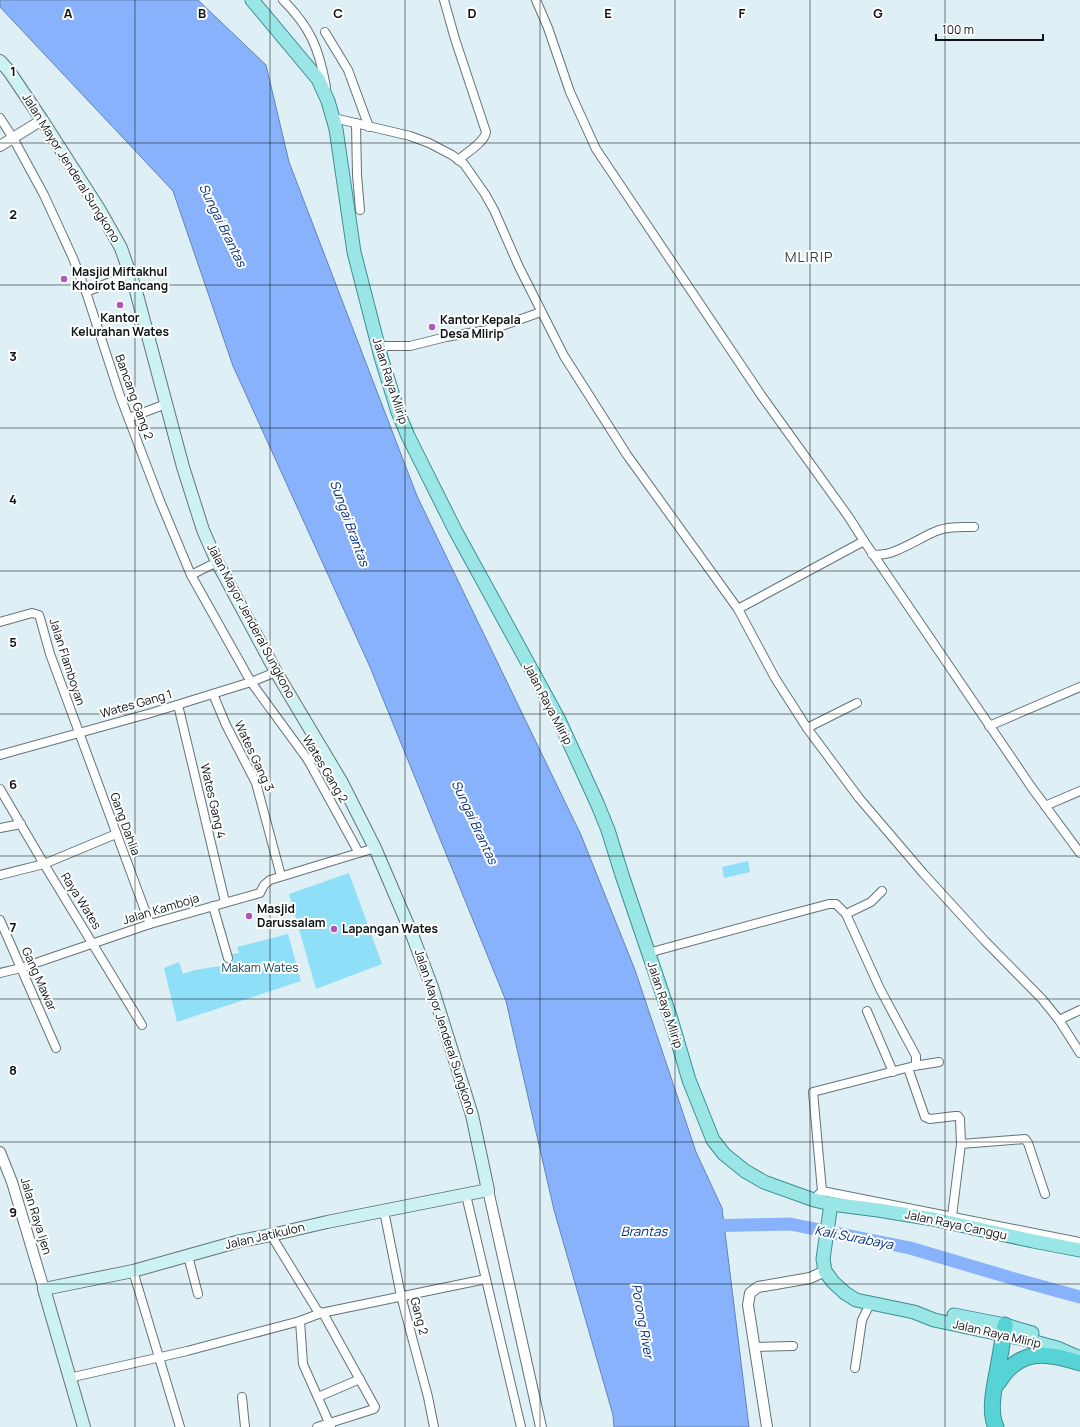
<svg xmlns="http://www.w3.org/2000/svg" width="1080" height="1427" viewBox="0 0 1080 1427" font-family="Manrope,sans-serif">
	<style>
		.green { fill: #8edff7 }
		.water { fill: #88b3fc; stroke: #6383b6 }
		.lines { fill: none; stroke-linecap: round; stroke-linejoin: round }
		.river { stroke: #88b3fc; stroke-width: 13 }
		.minor-casing { stroke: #637378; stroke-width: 10 }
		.tertiary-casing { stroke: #637378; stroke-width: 12 }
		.secondary-casing { stroke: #637378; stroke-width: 14 }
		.primary-casing { stroke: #3d8f92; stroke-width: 15 }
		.motorway-casing { stroke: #3d8f92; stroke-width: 17 }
		.minor { stroke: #fff; stroke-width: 8 }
		.tertiary { stroke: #fff; stroke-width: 10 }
		.secondary { stroke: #cdf2f3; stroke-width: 12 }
		.primary { stroke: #9ae5e6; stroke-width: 13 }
		.motorway { stroke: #57d3d6; stroke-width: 15 }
		.grid { fill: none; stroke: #0c1214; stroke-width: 1; stroke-opacity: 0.55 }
		.poi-dot { fill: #b252bb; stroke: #fff; stroke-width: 1.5 }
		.labels { text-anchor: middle; stroke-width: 4; stroke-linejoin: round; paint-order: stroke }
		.street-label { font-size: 12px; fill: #0c1214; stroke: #fff }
		.poi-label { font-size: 12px; font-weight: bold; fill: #0c1214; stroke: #fff; text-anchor: start }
		.park-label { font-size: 12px; fill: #144856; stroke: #fff }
		.water-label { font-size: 13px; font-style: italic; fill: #002e7f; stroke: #fff }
		.quarter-label { font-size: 14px; letter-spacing: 1px; fill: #324145; stroke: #fff }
		.grid-label { font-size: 13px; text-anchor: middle; font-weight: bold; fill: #0c1214; stroke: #fff; stroke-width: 4; stroke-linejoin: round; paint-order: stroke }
	</style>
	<rect width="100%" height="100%" fill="#def0f6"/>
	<g class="green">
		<polygon points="748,861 750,872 724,878 722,867"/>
		<polygon points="349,873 382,964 316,989 289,894"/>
		<polygon points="288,934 301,981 177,1022 164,968 179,962 183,974 195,970 232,964 232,954 239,953 237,947"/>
	</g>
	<polygon class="water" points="0,0 198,0 266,65 289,162 417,496 581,835 635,970 696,1152 722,1208 749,1427 614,1427 613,1415 554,1210 506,1001 370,667 233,366 173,191 0,7"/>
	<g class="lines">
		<polyline class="river" points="706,1226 790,1224 910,1248 1018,1280 1080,1297"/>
		<g class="minor-casing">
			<g id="minor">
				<path d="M283,0C311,28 319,49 326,87"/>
				<path d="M444,0L455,39L486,132C485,142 465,154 458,160"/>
				<polyline points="536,0 548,28 570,92 596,149 761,395 848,516 864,541 738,609"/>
				<polyline points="325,32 348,70 369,127"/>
				<polyline points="0,118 13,138 44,195 73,258 86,292 120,396 160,501 191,575 251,682 308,760 359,853"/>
				<polyline points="334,118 410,136 429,143 452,155 464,164 485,194 494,210 519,267 564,356 627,455 738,609 775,678 807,728 859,798 923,873 985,941 1042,999 1059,1020 1080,1053"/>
				<polyline points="356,123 357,175 360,210"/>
				<polyline points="86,292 130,274"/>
				<polyline points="378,346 410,346 446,337 493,329 541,312"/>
				<polyline points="129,418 166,404"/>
				<polyline points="864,541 1032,788 1080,853"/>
				<path d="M872,554C892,559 921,536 939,530C950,526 962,527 974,527"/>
				<polyline points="191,575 217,562"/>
				<polyline points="0,622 32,613 39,615 40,618 50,654 150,924"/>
				<polyline points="213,694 226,725 256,783 281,876"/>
				<polyline points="178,705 225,902"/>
				<polyline points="989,726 1080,687"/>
				<polyline points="807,728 857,703"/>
				<polyline points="0,755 151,713 251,682 276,672"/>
				<polyline points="308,760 323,751"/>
				<polyline points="0,789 44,864 142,1025"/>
				<polyline points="1045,806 1080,791"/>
				<polyline points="0,828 21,824"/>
				<polyline points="0,875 44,864 116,834"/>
				<polyline points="213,906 228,958"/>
				<polyline points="846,914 871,902 882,891"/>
				<polyline points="0,920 56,1048"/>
				<polyline points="648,953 795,913 829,904 836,904 846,914 880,989 916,1056 916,1064 914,1066"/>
				<polyline points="0,973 21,968 150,924 260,893 264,885 270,880 375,848"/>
				<polyline points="867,1011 893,1072"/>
				<polyline points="1059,1020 1080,1010"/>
				<polyline points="908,1068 925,1117 930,1119 955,1116 958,1116 960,1119 961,1144 952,1216"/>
				<polyline points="961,1144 1025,1139 1028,1143 1045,1194"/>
				<polyline points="822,1191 1080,1242"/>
				<polyline points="466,1195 521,1427"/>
				<polyline points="818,1195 822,1191 813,1092 914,1066 939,1062"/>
				<polyline points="384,1211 401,1296 428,1397 434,1427"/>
				<polyline points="271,1235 317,1310 321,1313"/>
				<polyline points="188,1256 198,1294"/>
				<polyline points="133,1271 180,1427"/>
				<polyline points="300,1321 303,1364 331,1427"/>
				<polyline points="754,1347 793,1346"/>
				<polyline points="855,1368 862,1320 870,1304"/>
				<polyline points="69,1378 187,1351 300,1321 321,1313 486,1279"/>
				<polyline points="242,1397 245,1427"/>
				<polyline points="318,1397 360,1379"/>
				<polyline points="317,1427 374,1409 375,1407 323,1313"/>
			</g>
		</g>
		<g class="tertiary-casing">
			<g id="tertiary">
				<polyline points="0,146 42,120"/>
				<polyline points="0,1152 12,1182 44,1289"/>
				<polyline points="488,1190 541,1427"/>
				<polyline points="767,1427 748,1305 750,1293 758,1287 810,1278 825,1271"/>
			</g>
		</g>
		<g class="secondary-casing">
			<polyline id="secondary" points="0,61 9,71 42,120 99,209 121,248 136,291 183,467 203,530 217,562 276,672 341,781 375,848 411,932 432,987 472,1115 488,1190 327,1222 271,1235 240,1241 133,1271 44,1289 84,1427"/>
		</g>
		<g class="primary-casing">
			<g id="primary">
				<polyline points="252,0 318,79 328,101 336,129 354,252 381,357 398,412 408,436 455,530 558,718 597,803 608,830 622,875 671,1019 689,1080 713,1140 724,1154 745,1171 764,1182 814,1200 831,1204 878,1210 933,1219 1033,1241 1080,1250"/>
				<polyline points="831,1204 823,1259 825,1271 833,1282 845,1293 856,1300 914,1312 934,1320 1024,1339 1057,1348 1078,1357"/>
				<polyline points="954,1315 1005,1325 1032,1333"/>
			</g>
		</g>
		<g class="motorway-casing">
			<g id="motorway">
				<path d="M998,1383C1019,1348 1045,1352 1080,1363"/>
				<path d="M996,1427C987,1408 997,1377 1000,1356C1002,1346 1003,1335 1005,1325"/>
			</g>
		</g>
		<use href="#minor" class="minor"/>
		<use href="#tertiary" class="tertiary"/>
		<use href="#secondary" class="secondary"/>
		<use href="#primary" class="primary"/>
		<use href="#motorway" class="motorway"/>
	</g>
	<path class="grid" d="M135,0V1427M270,0V1427M405,0V1427M540,0V1427M675,0V1427M810,0V1427M945,0V1427M0,143H1080M0,285H1080M0,428H1080M0,571H1080M0,714H1080M0,856H1080M0,999H1080M0,1142H1080M0,1284H1080"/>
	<g class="poi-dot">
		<circle cx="64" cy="279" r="4"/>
		<circle cx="120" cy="305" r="4"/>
		<circle cx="432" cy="327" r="4"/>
		<circle cx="249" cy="916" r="4"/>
		<circle cx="334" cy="929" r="4"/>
	</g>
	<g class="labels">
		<g class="street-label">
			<text transform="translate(71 168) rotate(58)" y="4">Jalan Mayor Jenderal Sungkono</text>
			<text transform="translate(390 381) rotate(72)" y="4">Jalan Raya Mlirip</text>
			<text transform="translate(134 397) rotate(70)" y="4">Bancang Gang 2</text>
			<text transform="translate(251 621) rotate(62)" y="4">Jalan Mayor Jenderal Sungkono</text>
			<text transform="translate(67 662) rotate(72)" y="4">Jalan Flamboyan</text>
			<text transform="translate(136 704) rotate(-16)" y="4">Wates Gang 1</text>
			<text transform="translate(548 704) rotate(62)" y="4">Jalan Raya Mlirip</text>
			<text transform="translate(254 756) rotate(65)" y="4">Wates Gang 3</text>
			<text transform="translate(325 769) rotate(59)" y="4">Wates Gang 2</text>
			<text transform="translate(213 801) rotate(77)" y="4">Wates Gang 4</text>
			<text transform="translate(125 824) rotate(70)" y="4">Gang Dahlia</text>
			<text transform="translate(81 901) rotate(58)" y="4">Raya Wates</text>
			<text transform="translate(161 909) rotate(-17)" y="4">Jalan Kamboja</text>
			<text transform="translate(39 979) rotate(66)" y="4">Gang Mawar</text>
			<text transform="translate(665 1005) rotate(72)" y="4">Jalan Raya Mlirip</text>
			<text transform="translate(445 1032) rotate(72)" y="4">Jalan Mayor Jenderal Sungkono</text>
			<text transform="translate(36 1216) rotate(73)" y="4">Jalan Raya Ijen</text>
			<text transform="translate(956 1225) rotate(12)" y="4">Jalan Raya Canggu</text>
			<text transform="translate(265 1236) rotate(-13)" y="4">Jalan Jatikulon</text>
			<text transform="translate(419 1316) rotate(75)" y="4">Gang 2</text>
			<text transform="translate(997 1334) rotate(13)" y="4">Jalan Raya Mlirip</text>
		</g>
		<g class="poi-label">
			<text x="72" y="276">Masjid Miftakhul<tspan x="72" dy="14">Khoirot Bancang</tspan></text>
			<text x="120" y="322" text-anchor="middle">Kantor<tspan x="120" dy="14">Kelurahan Wates</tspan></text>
			<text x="440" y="324">Kantor Kepala<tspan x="440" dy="14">Desa Mlirip</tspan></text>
			<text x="257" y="913">Masjid<tspan x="257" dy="14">Darussalam</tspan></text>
			<text x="342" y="933">Lapangan Wates</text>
		</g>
		<g class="park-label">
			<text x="260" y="972">Makam Wates</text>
		</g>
		<g class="water-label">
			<text transform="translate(223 225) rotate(64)" y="5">Sungai Brantas</text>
			<text transform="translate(350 523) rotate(70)" y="5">Sungai Brantas</text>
			<text transform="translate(475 822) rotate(65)" y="5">Sungai Brantas</text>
			<text x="644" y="1236">Brantas</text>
			<text transform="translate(854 1237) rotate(11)" y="5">Kali Surabaya</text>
			<text transform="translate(643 1321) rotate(80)" y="5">Porong River</text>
		</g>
		<g class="quarter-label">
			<text x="809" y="262">MLIRIP</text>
		</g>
	</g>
	<g class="grid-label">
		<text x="68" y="18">A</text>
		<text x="202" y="18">B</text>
		<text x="338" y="18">C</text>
		<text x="472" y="18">D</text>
		<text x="608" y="18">E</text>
		<text x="742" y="18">F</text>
		<text x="878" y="18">G</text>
		<text x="13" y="76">1</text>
		<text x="13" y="219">2</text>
		<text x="13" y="361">3</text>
		<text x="13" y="504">4</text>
		<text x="13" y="647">5</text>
		<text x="13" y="789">6</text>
		<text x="13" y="932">7</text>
		<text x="13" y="1075">8</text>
		<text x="13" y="1217">9</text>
	</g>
	<path d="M936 34v6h107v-6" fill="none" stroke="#0c1214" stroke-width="2"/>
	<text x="942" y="34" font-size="12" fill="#0c1214" stroke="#ffffff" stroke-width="3" paint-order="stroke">100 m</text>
</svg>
